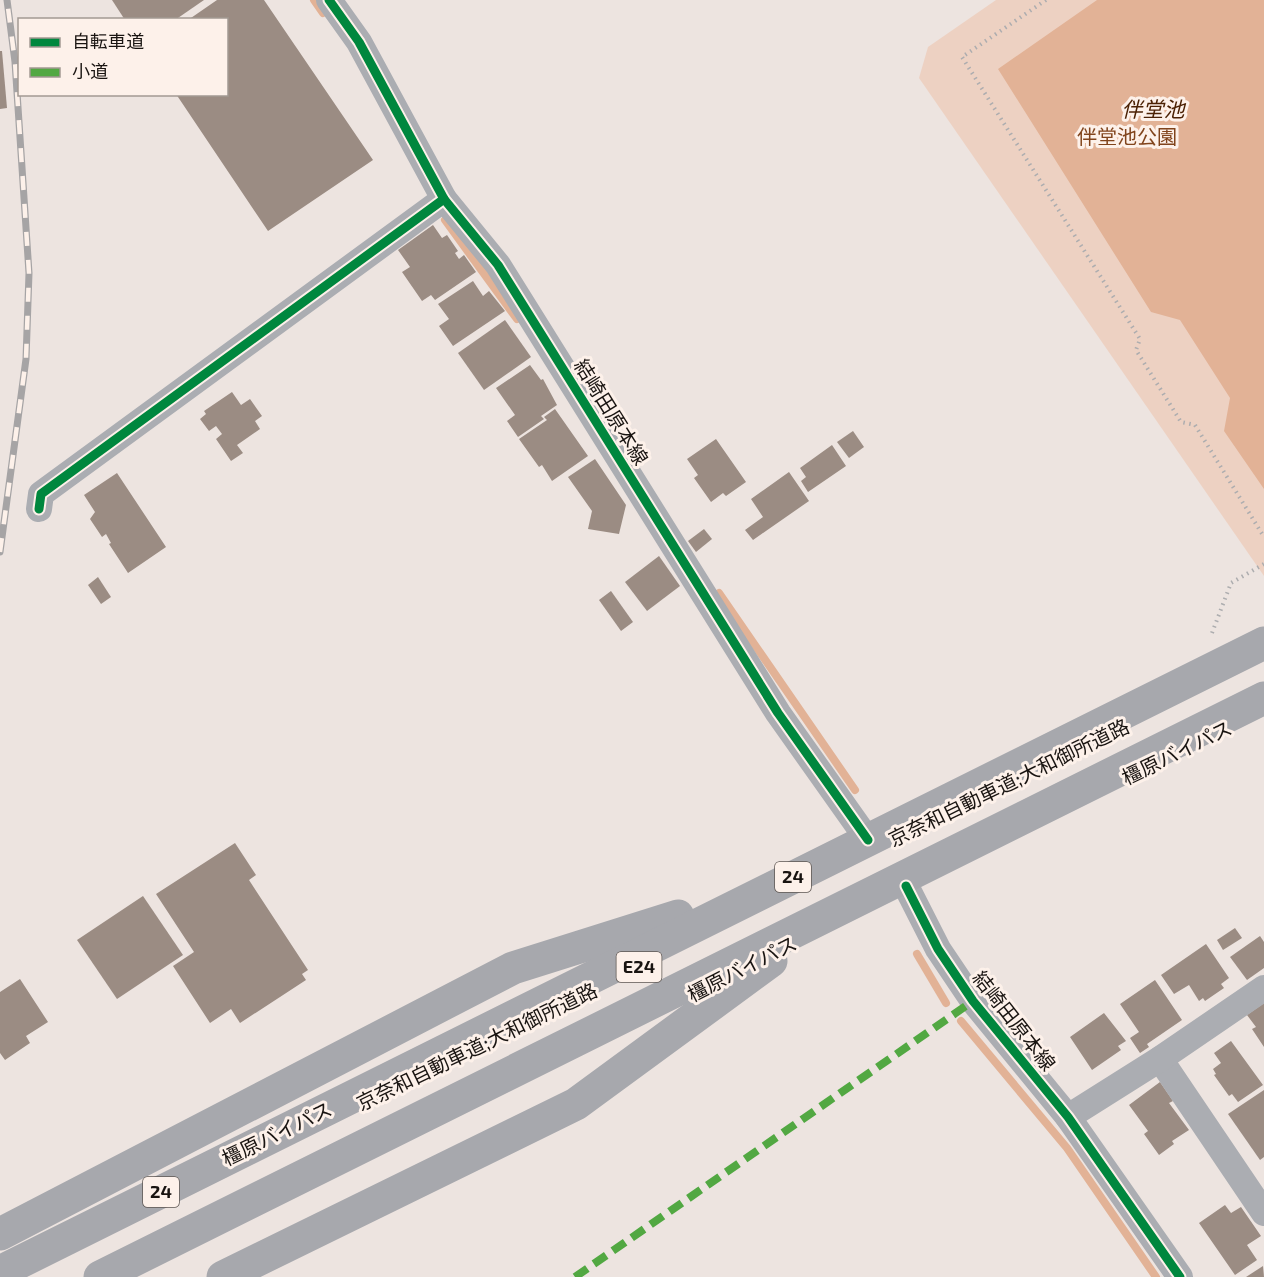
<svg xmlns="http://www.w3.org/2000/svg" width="1264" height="1277" viewBox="0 0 1264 1277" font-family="'Exo 2','Noto Sans JP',sans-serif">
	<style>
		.green { fill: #edd1c2 }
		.water { fill: #e2b296 }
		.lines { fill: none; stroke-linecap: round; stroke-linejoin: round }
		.stream { stroke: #e2b296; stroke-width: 8 }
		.building { fill: #9b8c83 }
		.path { stroke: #adadaf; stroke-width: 4; stroke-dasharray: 1.5 4.5; stroke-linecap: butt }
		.street { stroke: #abadb2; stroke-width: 26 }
		.highway { stroke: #a7a8ad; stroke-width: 33 }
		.rail-casing { stroke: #a6a4a5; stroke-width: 7 }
		.rail { stroke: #fdf1ea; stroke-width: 4.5; stroke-dasharray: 14; stroke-linecap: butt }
		.quiet { stroke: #52a842; stroke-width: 8; stroke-dasharray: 15 8; stroke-linecap: butt }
		.cycleway-casing { stroke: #fdf1ea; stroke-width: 13 }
		.cycleway { stroke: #00873e; stroke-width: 9 }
		.labels { text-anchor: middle; stroke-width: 6; stroke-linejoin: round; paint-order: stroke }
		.shield { fill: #fdf1ea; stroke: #5d5652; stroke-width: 1.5 }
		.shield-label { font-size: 18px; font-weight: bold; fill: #191411 }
		.park-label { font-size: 20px; fill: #81441c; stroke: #fdf1ea }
		.street-label { font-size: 20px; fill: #191411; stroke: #fdf1ea }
		.water-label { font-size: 21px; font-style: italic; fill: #4b2104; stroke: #fdf1ea }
	</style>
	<rect width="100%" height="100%" fill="#ede4e0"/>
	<polygon class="green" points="996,0 1264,0 1264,576 919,78 928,47"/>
	<polygon class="water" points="1097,0 1264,0 1264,489 1224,431 1230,398 1180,320 1151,312 998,69"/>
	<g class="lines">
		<g class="stream">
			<polyline points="314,0 323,13"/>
			<polyline points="445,220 517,319"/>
			<polyline points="719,593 855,790"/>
			<polyline points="917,954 946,1003"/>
			<polyline points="961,1021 1067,1148 1156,1277"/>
		</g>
	</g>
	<g class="building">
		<polygon points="112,0 204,0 175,20 125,20"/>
		<polygon points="217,0 264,0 373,160 268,231 176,94 226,94 226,20 188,20"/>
		<polygon points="0,51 2,51 7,108 0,109"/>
		<polygon points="433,225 442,238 447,235 458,251 455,253 459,259 464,255 476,272 435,300 431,295 422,301 402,272 410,267 398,250"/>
		<polygon points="473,281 483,296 489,291 505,311 453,346 439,326 449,319 438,304"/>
		<polygon points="505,320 531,357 484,390 458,353"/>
		<polygon points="530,365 541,380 543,379 557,405 541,416 544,419 518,437 507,421 515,415 496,388"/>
		<polygon points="232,392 241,405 250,399 262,416 255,421 260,429 237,445 243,453 231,461 216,439 222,434 216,426 209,431 200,419 206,414 204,411"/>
		<polygon points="555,409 588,456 552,481 542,465 539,467 519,439 547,420 544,417"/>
		<polygon points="853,431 864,447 849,458 837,442"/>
		<polygon points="716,439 746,482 726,496 723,493 711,502 694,478 698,475 687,459"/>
		<polygon points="832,445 846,466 808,492 801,481 806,477 800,468"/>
		<polygon points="595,459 626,505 619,534 588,529 592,511 568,477"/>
		<polygon points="789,472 809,501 753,540 745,530 763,517 751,499"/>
		<polygon points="117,473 166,547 128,573 109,544 111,543 106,534 102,537 90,519 95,512 84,495"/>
		<polygon points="704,529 712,539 696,552 688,541"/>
		<polygon points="659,556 680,586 647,611 625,582"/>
		<polygon points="98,577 111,597 101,604 88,585"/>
		<polygon points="611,591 633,622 621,631 599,600"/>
		<polygon points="235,843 256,875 249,880 308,970 302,974 306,980 240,1023 231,1009 210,1023 173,966 194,952 156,894"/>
		<polygon points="143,896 183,955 117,999 77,940"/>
		<polygon points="1235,928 1242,938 1223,950 1217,940"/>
		<polygon points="1260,936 1264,942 1264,968 1247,980 1230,957"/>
		<polygon points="1206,944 1229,978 1221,984 1224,988 1205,1001 1203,998 1199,1001 1189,985 1174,994 1161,975"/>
		<polygon points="20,979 48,1022 26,1036 30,1043 5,1060 0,1053 0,992"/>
		<polygon points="1155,980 1182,1020 1147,1044 1149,1047 1140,1053 1130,1038 1139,1032 1120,1004"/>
		<polygon points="1264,1003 1264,1047 1252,1029 1256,1027 1247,1015"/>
		<polygon points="1104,1013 1126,1041 1118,1046 1121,1050 1092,1070 1070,1037"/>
		<polygon points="1231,1041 1263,1085 1238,1102 1232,1094 1229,1096 1214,1075 1216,1074 1213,1069 1221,1063 1214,1053"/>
		<polygon points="1160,1082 1173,1101 1169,1103 1189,1130 1172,1141 1174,1144 1159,1155 1144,1134 1148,1131 1129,1105"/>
		<polygon points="1264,1090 1264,1157 1260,1160 1228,1114"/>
		<polygon points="1225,1205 1231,1213 1241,1207 1261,1236 1247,1245 1257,1260 1235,1275 1199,1223"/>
		<polygon points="1263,1266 1264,1277 1246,1277"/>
	</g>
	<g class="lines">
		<g class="path">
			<polyline points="1046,0 962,57 1140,339 1136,350 1181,422 1195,425 1264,537"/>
			<polyline points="1212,633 1231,583 1264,564"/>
		</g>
		<g class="street">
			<polyline points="329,0 359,42 444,199 498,265 778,713 868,840"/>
			<polyline points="39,509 41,494 444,199"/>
			<polyline points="906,886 938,949 973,1001 1068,1117 1180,1277"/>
			<polyline points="1160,1059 1264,1213"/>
			<polyline points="1068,1117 1160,1059 1264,988"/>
		</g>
		<g class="highway">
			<polyline points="0,1234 513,968 678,916"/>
			<polyline points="0,1272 1264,643"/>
			<polyline points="100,1277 1264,698"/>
			<polyline points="223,1277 576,1104 771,961"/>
		</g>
		<g class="rail-casing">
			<polyline id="rail" points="0,552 26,359 29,273 15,62 7,0"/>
		</g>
		<use href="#rail" class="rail"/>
		<polyline class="quiet" points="575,1277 973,1001"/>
		<g class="cycleway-casing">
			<g id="cycleway">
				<polyline points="329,0 359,42 444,199 498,265 778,713 868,840"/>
				<polyline points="39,509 41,494 444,199"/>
				<polyline points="906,886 938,949 973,1001 1068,1117 1180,1277"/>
			</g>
		</g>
		<use href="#cycleway" class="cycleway"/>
	</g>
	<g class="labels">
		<g class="shield">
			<rect x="775" y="862" width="36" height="30" rx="4.5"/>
			<rect x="616.5" y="952" width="45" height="30" rx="4.5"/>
			<rect x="143" y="1177" width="36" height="30" rx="4.5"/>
		</g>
		<g class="shield-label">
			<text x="793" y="883">24</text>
			<text x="639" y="973">E24</text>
			<text x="161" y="1198">24</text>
		</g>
		<g class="park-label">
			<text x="1127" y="144">伴堂池公園</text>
		</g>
		<g class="street-label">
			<text transform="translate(611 412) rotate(58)" y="7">結崎田原本線</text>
			<text transform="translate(1177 753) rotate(-26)" y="7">橿原バイパス</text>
			<text transform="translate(1009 783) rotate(-26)" y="7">京奈和自動車道;大和御所道路</text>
			<text transform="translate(742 969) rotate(-27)" y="7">橿原バイパス</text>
			<text transform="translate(1014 1021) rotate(52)" y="7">結崎田原本線</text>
			<text transform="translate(477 1047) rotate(-26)" y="7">京奈和自動車道;大和御所道路</text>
			<text transform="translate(277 1134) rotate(-26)" y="7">橿原バイパス</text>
		</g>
		<g class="water-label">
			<text x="1153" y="117">伴堂池</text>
		</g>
	</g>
	<rect x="18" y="18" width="210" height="78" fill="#fdf1ea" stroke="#a29993" stroke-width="1.5"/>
	<rect x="30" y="38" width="30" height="9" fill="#00873e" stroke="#a29993" stroke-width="1.5"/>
	<text x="72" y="48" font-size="18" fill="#191411">自転車道</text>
	<rect x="30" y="68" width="30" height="9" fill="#52a842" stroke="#a29993" stroke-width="1.5"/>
	<text x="72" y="78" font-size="18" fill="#191411">小道</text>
</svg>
